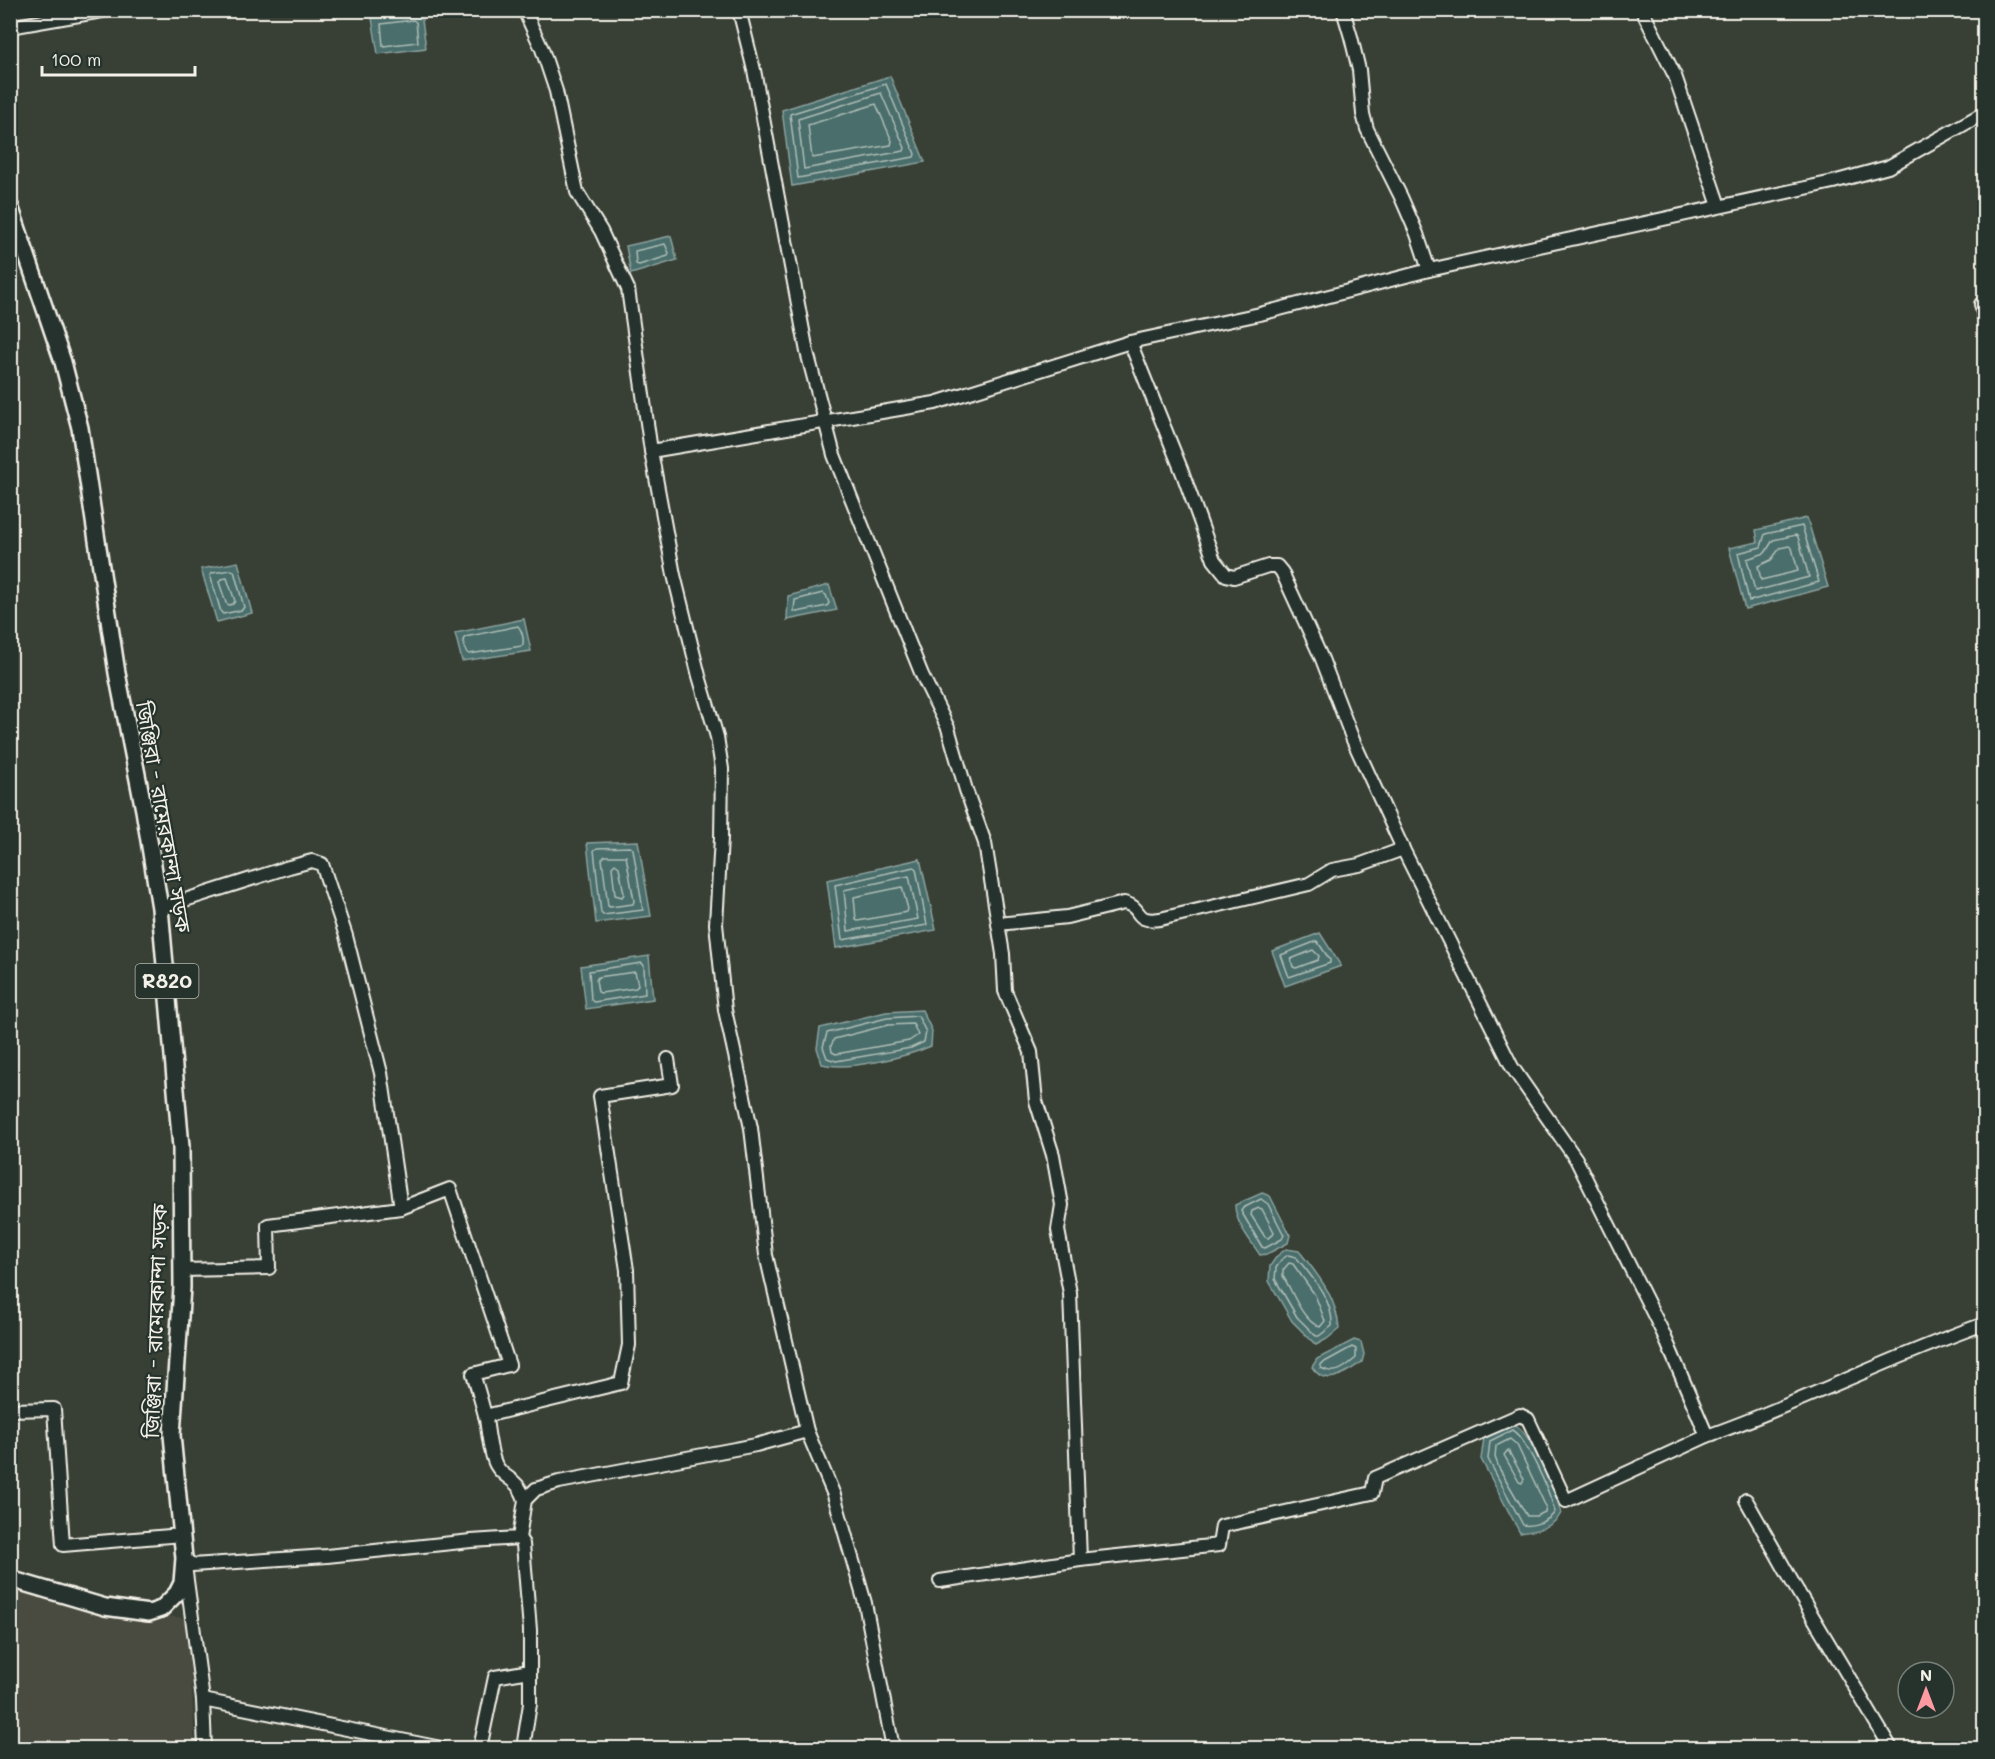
<svg xmlns="http://www.w3.org/2000/svg" width="1995" height="1759" viewBox="0 0 1995 1759" font-family="Mali,'Noto Sans Bengali',sans-serif">
	<style>
		.built { fill: #484c40 }
		.water { fill: #496e6c; stroke: #8da29e; stroke-width: 1.5 }
		.lines { fill: none; stroke-linecap: round; stroke-linejoin: round }
		.shore { stroke: #b0bdb6; stroke-width: 1.5 }
		.minor-casing { stroke: #f4f1e8; stroke-width: 16 }
		.major-casing { stroke: #f4f1e8; stroke-width: 20 }
		.minor { stroke: #26332d; stroke-width: 12 }
		.major { stroke: #26332d; stroke-width: 15 }
		.labels { text-anchor: middle; stroke-width: 4.5; stroke-linejoin: round; paint-order: stroke }
		.shield { fill: #26332d; stroke: #b6b8b0; stroke-width: 1.5 }
		.shield-label { font-size: 20px; font-weight: bold; fill: #f4f1e8 }
		.street-label { font-size: 21px; fill: #f4f1e8; stroke: #26332d }
	</style>
	<rect width="100%" height="100%" fill="#384036"/>
	<filter id="ink" filterUnits="userSpaceOnUse"><feTurbulence type="fractalNoise" baseFrequency=".0167" numOctaves="2"/><feDisplacementMap in="SourceGraphic" scale="12" xChannelSelector="R" yChannelSelector="G"/><feConvolveMatrix kernelMatrix="1 2 1 2 8 2 1 2 1" color-interpolation-filters="sRGB"/></filter>
	<g filter="url(#ink)">
		<polygon class="built" points="10,1585 75,1609 188,1618 195,1748 11,1748"/>
		<g class="water">
			<polygon points="421,13 426,48 378,54 372,18"/>
			<polygon points="890,76 925,162 792,186 782,110"/>
			<polygon points="671,236 677,260 631,274 626,246"/>
			<polygon points="1807,518 1828,587 1745,609 1729,548 1758,542 1756,530"/>
			<polygon points="238,562 252,613 217,622 201,569"/>
			<polygon points="829,585 837,610 787,620 788,596"/>
			<polygon points="524,619 531,651 462,661 455,633"/>
			<polygon points="638,841 651,916 596,923 587,843"/>
			<polygon points="920,859 936,930 836,948 827,880"/>
			<polygon points="1320,933 1341,966 1285,986 1272,951"/>
			<polygon points="649,956 653,999 586,1009 581,966"/>
			<path d="M922,1010L932,1031L931,1046C906,1057 848,1071 822,1064L817,1048L820,1028L886,1012Z"/>
			<path d="M1262,1193L1270,1196L1290,1235L1288,1243L1267,1254L1260,1255C1251,1241 1235,1223 1235,1205Z"/>
			<path d="M1286,1249L1299,1251C1318,1275 1337,1297 1339,1329L1327,1339L1316,1345L1292,1321L1269,1281L1270,1266L1277,1256Z"/>
			<path d="M1354,1340L1361,1342L1364,1354L1362,1362C1347,1372 1326,1389 1312,1367L1317,1359Z"/>
			<path d="M1511,1424C1530,1425 1556,1495 1561,1513C1554,1528 1535,1531 1520,1533L1481,1459L1484,1438L1490,1433Z"/>
		</g>
		<g class="lines">
			<g class="shore">
				<polygon points="413,20 416,22 418,42 383,46 381,24"/>
				<polygon points="886,84 915,154 914,157 798,178 790,114"/>
				<polygon points="881,93 905,148 904,151 804,169 798,119"/>
				<polygon points="876,104 892,141 891,145 812,158 808,125"/>
				<polygon points="665,244 669,253 668,256 639,265 636,264 635,251"/>
				<polygon points="1802,526 1819,582 1749,601 1738,553 1761,547 1765,534"/>
				<polygon points="1796,535 1798,537 1809,577 1755,591 1747,559 1765,553 1773,540"/>
				<polygon points="1789,546 1792,548 1798,571 1761,580 1758,566 1771,560 1780,548"/>
				<polygon points="231,570 234,571 244,607 242,610 223,614 221,612 210,575 212,573"/>
				<polygon points="227,578 235,601 233,604 229,605 226,603 219,582 221,579"/>
				<polygon points="823,593 826,595 829,603 827,606 797,612 794,611 795,600"/>
				<path d="M518,626C522,630 525,642 522,646L469,654L466,652L463,640L465,637Z"/>
				<polygon points="630,847 633,849 643,910 603,915 601,913 594,850 597,848"/>
				<polygon points="605,856 626,856 634,901 633,904 610,907 608,906 602,859"/>
				<polygon points="615,864 619,867 624,894 622,897 615,895 612,867"/>
				<polygon points="914,867 916,869 927,925 842,940 835,885"/>
				<polygon points="909,876 918,919 848,931 844,890"/>
				<polygon points="902,887 908,909 907,912 858,921 856,920 854,897"/>
				<polygon points="1317,941 1330,960 1330,963 1289,977 1281,955"/>
				<polygon points="1313,950 1319,956 1318,960 1296,968 1293,967 1291,959"/>
				<polygon points="642,963 644,966 645,994 594,1002 591,1000 589,971"/>
				<polygon points="635,972 638,985 636,988 601,993 598,992 596,980 598,977"/>
				<polygon points="918,1016 926,1032 924,1042 911,1048 836,1061 827,1058 823,1047 827,1033 887,1018"/>
				<polygon points="913,1024 918,1035 909,1041 836,1054 832,1052 831,1046 834,1039 888,1025"/>
				<polygon points="1261,1199 1268,1204 1284,1235 1282,1239 1265,1248 1262,1247 1241,1211 1243,1208"/>
				<polygon points="1259,1208 1262,1209 1274,1232 1273,1235 1268,1238 1265,1237 1251,1215 1252,1211"/>
				<path d="M1288,1255L1296,1257C1312,1277 1333,1299 1332,1326L1319,1336H1316L1297,1317L1275,1279L1276,1268L1281,1260Z"/>
				<path d="M1289,1263L1293,1264L1315,1295L1325,1321L1320,1327C1302,1321 1293,1292 1283,1276V1270Z"/>
				<path d="M1352,1347L1356,1349V1358C1344,1368 1336,1376 1321,1368V1364Z"/>
				<path d="M1512,1430C1528,1440 1550,1493 1555,1512C1549,1521 1533,1527 1523,1525L1488,1459L1490,1441Z"/>
				<polygon points="1510,1439 1517,1445 1546,1507 1545,1512 1536,1516 1527,1516 1499,1468 1495,1457 1496,1446"/>
				<polygon points="1508,1450 1524,1479 1522,1483 1519,1482 1504,1455"/>
			</g>
			<g class="minor-casing">
				<g id="minor">
					<polyline points="739,10 754,70 807,352 834,455 922,675 948,728 966,790 985,843 1003,954 1005,991 1031,1052 1036,1101 1053,1155 1062,1205 1058,1230 1070,1293 1080,1560"/>
					<polyline points="1343,10 1351,37 1359,70 1363,114 1367,129 1401,197 1417,234 1429,270"/>
					<polyline points="1642,10 1675,76 1719,206"/>
					<polyline points="10,27 108,10"/>
					<polyline points="1981,304 1984,317"/>
					<path d="M1130,342L1183,474L1214,560L1226,575L1234,577L1268,566H1277L1282,572L1322,659L1353,740L1403,849L1512,1067L1576,1159L1663,1333L1707,1436C1801,1403 1890,1357 1984,1324"/>
					<polyline points="651,451 935,403 1130,342 1260,314 1429,270 1833,182 1888,167 1984,113"/>
					<path d="M160,908L289,867L312,861L322,864L346,936L381,1073L401,1208L450,1189L509,1365L473,1374C478,1389 482,1404 486,1419C488,1432 490,1454 496,1465C505,1481 517,1476 525,1500"/>
					<path d="M998,924L1067,917L1124,903C1144,907 1132,923 1160,919L1309,884L1332,870L1359,865L1403,849"/>
					<polyline points="182,1270 269,1268 268,1225 401,1208"/>
					<polyline points="10,1410 54,1409 63,1545 182,1535"/>
					<polyline points="485,1416 621,1383 629,1345 627,1270 600,1096 672,1085 668,1059"/>
					<polyline points="807,1431 834,1495 865,1603 893,1748"/>
					<polyline points="1746,1500 1794,1585 1891,1748"/>
					<polyline points="519,1538 523,1544 530,1630 530,1704 523,1748"/>
					<polyline points="940,1581 1080,1560 1219,1545 1222,1526 1372,1493 1375,1478 1520,1415 1528,1419 1566,1501 1707,1436"/>
					<polyline points="203,1700 441,1748"/>
					<polyline points="205,1748 203,1700 184,1558 192,1565 327,1556 471,1541 519,1538 525,1500 536,1489 559,1482 756,1445 807,1431 766,1255 751,1128 725,1010 716,924 721,838 722,769 717,737 699,676 674,575 651,451 628,289 601,231 577,192 556,91 542,49 524,10"/>
					<polyline points="480,1748 495,1677 530,1671"/>
				</g>
			</g>
			<g class="major-casing">
				<polyline id="major" points="10,206 63,362 80,428 117,673 144,810 160,908 181,1147 182,1287 172,1435 184,1558 182,1583 177,1593 161,1609 149,1613 105,1607 10,1579"/>
			</g>
			<use href="#minor" class="minor"/>
			<use href="#major" class="major"/>
		</g>
	</g>
	<g class="labels">
		<rect class="shield" x="135.5" y="964" width="63" height="34" rx="4.5"/>
		<g class="shield-label">
			<text x="167" y="988">R820</text>
		</g>
		<g class="street-label">
			<text transform="translate(163 817) rotate(80)" y="7">জিঞ্জিরা - রামেরকান্দা সড়ক</text>
			<text transform="translate(156 1321) rotate(-88)" y="7">জিঞ্জিরা - রামেরকান্দা সড়ক</text>
		</g>
	</g>
	<rect width="1995" height="1759" fill="none" stroke="#26332d" stroke-width="36"/>
	<rect x="18" y="18" width="1959" height="1723" fill="none" stroke="#f4f1e8" stroke-width="2" filter="url(#ink)"/>
	<g transform="translate(1926 1690)"><circle r="28" fill="#26332d" stroke="#787f78" stroke-width="1.5"/>
	<path d="M0-4.5L10 22L0 15L-10 22Z" fill="#ff9aa2"/>
	<text y="-9" font-size="16" font-weight="bold" text-anchor="middle" fill="#f4f1e8">N</text>
	</g>
	<path d="M42 66v9h153v-9" fill="none" stroke="#f4f1e8" stroke-width="3"/>
	<text x="51" y="66" font-size="18" fill="#f4f1e8" stroke="#26332d" stroke-width="4.5" paint-order="stroke">100 m</text>
</svg>
